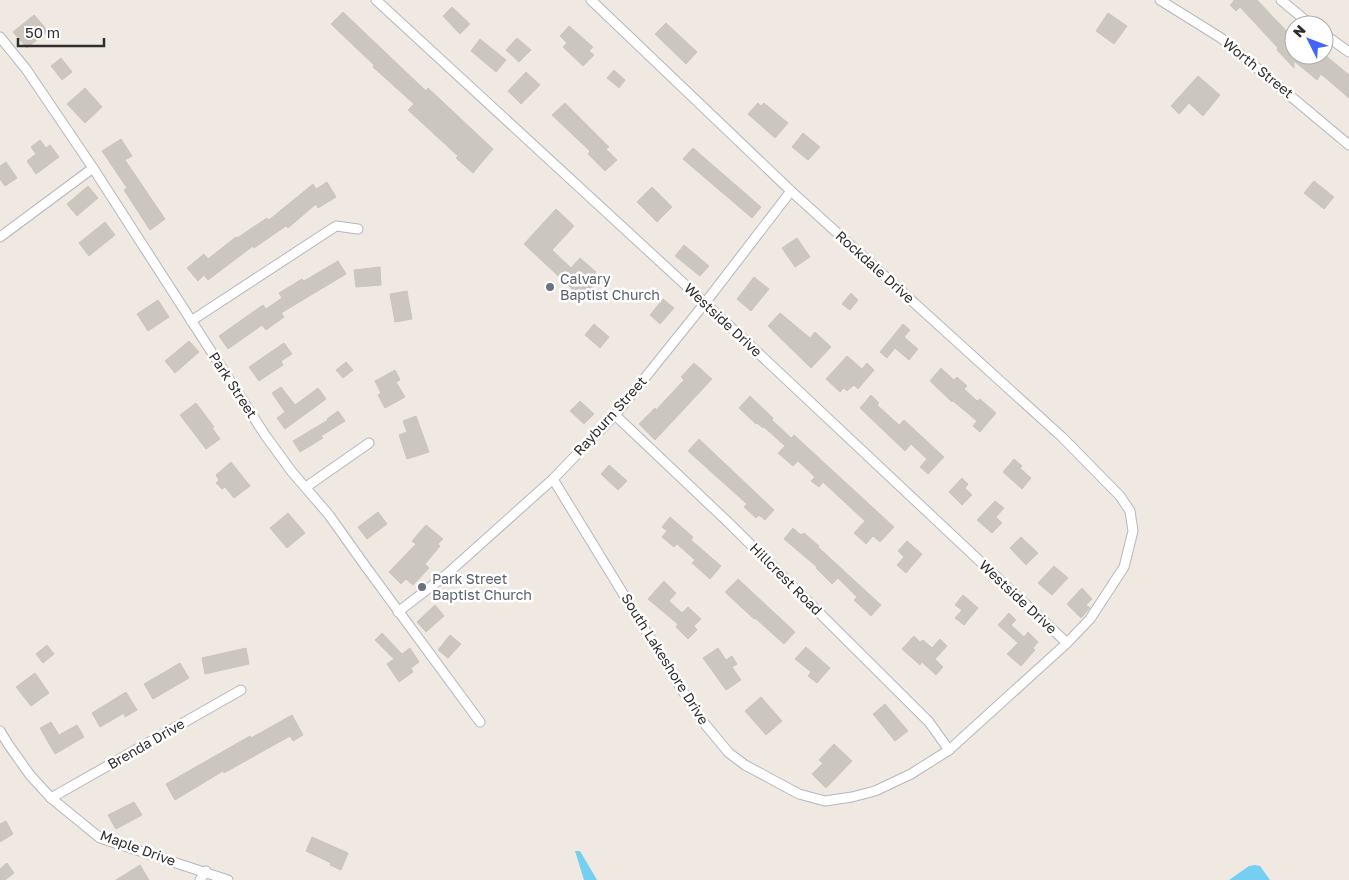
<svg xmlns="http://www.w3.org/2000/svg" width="1349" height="880" viewBox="0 0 1349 880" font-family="'Golos Text',sans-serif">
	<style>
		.water { fill: #75cff0 }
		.building { fill: #cbc7bf; stroke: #cbc5ba }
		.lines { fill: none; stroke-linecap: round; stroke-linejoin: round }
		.minor-casing { stroke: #b4b7c1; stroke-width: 11 }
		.minor { stroke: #fff; stroke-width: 9 }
		.worship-dot { fill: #6b7280; stroke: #fff; stroke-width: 2 }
		.labels { text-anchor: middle; stroke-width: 5; stroke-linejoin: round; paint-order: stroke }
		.street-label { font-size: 14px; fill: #2e2e2e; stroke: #fff }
		.worship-label { font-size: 14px; fill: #5b616d; stroke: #fff; text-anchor: start }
	</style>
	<rect width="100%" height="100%" fill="#efe9e1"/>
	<g class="water">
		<polygon points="575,851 580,851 597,880 584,880"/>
		<polygon points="1255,865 1260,866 1270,880 1229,880 1249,866"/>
	</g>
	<g class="building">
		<polygon points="1233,0 1257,0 1294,39 1294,55 1325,55 1349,75 1349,98 1321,74 1317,80 1294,61 1294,68 1277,50 1278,48 1240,7 1236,11 1230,5 1234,1"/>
		<polygon points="452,7 470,24 460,34 443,16"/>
		<polygon points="343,12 426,91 428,88 493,149 473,173 456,158 458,156 408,110 414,104 373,67 374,65 331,24"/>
		<polygon points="1108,13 1127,26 1114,44 1096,31"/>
		<polygon points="34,15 48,31 27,48 13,32"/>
		<polygon points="666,23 697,52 686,64 655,34"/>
		<polygon points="569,26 593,47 589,51 594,55 583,66 563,47 567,43 560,36"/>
		<polygon points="517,38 531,50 519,62 506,50"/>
		<polygon points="480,39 506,60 496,72 471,51"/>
		<polygon points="61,58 72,72 62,80 51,66"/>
		<polygon points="614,70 625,80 619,88 607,78"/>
		<polygon points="526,72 540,85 521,104 508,91"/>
		<polygon points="1198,76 1220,95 1203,116 1189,103 1179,114 1171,106"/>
		<polygon points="85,88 102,107 85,123 67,104"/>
		<polygon points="565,103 609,147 606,149 617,160 605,171 588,154 590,151 552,115"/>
		<polygon points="758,103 761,106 764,103 788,123 775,138 748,114"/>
		<polygon points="803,133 820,147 808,160 792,147"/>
		<polygon points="121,139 132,156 125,160 165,219 150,230 124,190 127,188 102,151"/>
		<polygon points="40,140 46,148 50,145 59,157 36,174 27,161 36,154 31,147"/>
		<polygon points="693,148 761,207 752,218 683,159"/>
		<polygon points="6,162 17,178 5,186 0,179 0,166"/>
		<polygon points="1314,181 1334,197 1324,209 1304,193"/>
		<polygon points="327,182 336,197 318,208 316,204 288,228 286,226 254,248 253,246 208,280 204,275 198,281 187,268 204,254 208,259 236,237 237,238 267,218 269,220 313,184 316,189"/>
		<polygon points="88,186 98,198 77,216 67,204"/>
		<polygon points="652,187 672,207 657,222 637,202"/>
		<polygon points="556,209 574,226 552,250 571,268 580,258 596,272 587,282 594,288 584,300 524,244"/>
		<polygon points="105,222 115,235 89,256 79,243"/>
		<polygon points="797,238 810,257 795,267 782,248"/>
		<polygon points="684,245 709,266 700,276 675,256"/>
		<polygon points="338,261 346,274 281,313 284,317 266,330 262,325 228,349 219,336 263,305 266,309 282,298 279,293 302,279 304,281"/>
		<polygon points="380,267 381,285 356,287 354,270"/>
		<polygon points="754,277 769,289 751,311 737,299"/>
		<polygon points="407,291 412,319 395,322 390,294"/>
		<polygon points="851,293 858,300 850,310 842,304"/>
		<polygon points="663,299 674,308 660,324 650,315"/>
		<polygon points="158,300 169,317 148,331 137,314"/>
		<polygon points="780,313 810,338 815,332 831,347 811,368 768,326"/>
		<polygon points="594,324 609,337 600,348 585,335"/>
		<polygon points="903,324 910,330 904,337 918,349 909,360 895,348 887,358 880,352"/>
		<polygon points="189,341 199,352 175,373 165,361"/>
		<polygon points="284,343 292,354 281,361 283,365 259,381 249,367"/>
		<polygon points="847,356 862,369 867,363 874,370 858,389 854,385 847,391 844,388 840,392 826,379"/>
		<polygon points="346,362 353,370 343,378 336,370"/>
		<polygon points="694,363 712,379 655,440 639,424 655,408 656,410 684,380 681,377"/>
		<polygon points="941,368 954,380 957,377 967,386 964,389 977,401 980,399 996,413 980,432 973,426 977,421 953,401 952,402 930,381"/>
		<polygon points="395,370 400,380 396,382 405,397 385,408 378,395 381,393 375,381"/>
		<polygon points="281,387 295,405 318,388 326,399 285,429 277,418 285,412 272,393"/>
		<polygon points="871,395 879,403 877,405 899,425 904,420 944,457 928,474 920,467 927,459 911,444 905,451 860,408"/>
		<polygon points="750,396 773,418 772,420 791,438 794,435 894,527 880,542 873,536 866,544 854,533 865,521 823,482 819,487 811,481 815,477 798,461 793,466 778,453 785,446 764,427 763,428 757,423 756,424 739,408"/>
		<polygon points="580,401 594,414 584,424 570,411"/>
		<polygon points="196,403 214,427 212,428 220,439 206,449 180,415"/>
		<polygon points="338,411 345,421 321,436 323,438 300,452 293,441 328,420 327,419"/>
		<polygon points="416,416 429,452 407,459 399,435 407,432 403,421"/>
		<polygon points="699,439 774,510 765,520 759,515 756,518 744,507 747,504 688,451"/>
		<polygon points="1014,459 1022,466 1020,468 1031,478 1022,489 1003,472"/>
		<polygon points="231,462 250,486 234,498 225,487 222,489 216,483 219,480 216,475"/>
		<polygon points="609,465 627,481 618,490 601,474"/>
		<polygon points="962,478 968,484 965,488 972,495 962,505 949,492"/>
		<polygon points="995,501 1004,508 996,517 1002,523 992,533 977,520"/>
		<polygon points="378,512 387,524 367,539 358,527"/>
		<polygon points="288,513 305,533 287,548 270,528"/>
		<polygon points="670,517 693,537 691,540 721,566 710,579 692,563 695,560 677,544 674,547 662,537 667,531 662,527"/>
		<polygon points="426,525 443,539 438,544 440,546 425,564 429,568 413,585 406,579 401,584 389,572 416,544 412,541"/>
		<polygon points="793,528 801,535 804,533 819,546 818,547 881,605 871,616 854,600 857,597 838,578 832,584 816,568 817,567 784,539"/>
		<polygon points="1021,537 1038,553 1026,565 1010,548"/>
		<polygon points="907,541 922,554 906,573 897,565 904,557 898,551"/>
		<polygon points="1054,566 1068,578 1052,595 1038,583"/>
		<polygon points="738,579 795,632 784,644 755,618 754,619 725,592"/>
		<polygon points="664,581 676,593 669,601 682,613 688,607 701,619 694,626 697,630 688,639 676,627 678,624 648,599"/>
		<polygon points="1082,588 1092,599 1086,605 1090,608 1081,618 1067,604"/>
		<polygon points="963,595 978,608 964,625 955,618 962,610 955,605"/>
		<polygon points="435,605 444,616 426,632 417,622"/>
		<polygon points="1009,613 1016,620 1011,625 1024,637 1028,632 1038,642 1033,648 1035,650 1021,666 1007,654 1018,643 998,625"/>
		<polygon points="382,633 402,654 410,648 419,662 411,668 413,672 399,682 387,664 394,659 375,640"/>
		<polygon points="450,635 461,644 448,658 438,650"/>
		<polygon points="914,636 920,642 923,640 932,648 940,639 947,646 935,659 943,667 936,675 922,662 920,665 902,649"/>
		<polygon points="47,645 54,654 43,663 36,654"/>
		<polygon points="806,647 830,668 817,683 808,676 811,672 795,659"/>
		<polygon points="246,648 249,664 205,674 202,658"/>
		<polygon points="718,648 726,660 732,656 737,664 732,667 741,680 726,690 703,658"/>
		<polygon points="180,663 189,678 153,699 144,684"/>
		<polygon points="35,673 49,693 31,706 16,687"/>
		<polygon points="126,692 137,710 125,717 124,713 100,727 92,713"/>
		<polygon points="761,697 782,721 766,735 745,711"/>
		<polygon points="885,704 908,731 895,741 873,714"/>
		<polygon points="292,715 303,735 293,741 290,736 224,773 223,771 175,800 166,784 250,736 251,738"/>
		<polygon points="51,722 59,735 77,725 84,737 55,754 40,728"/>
		<polygon points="834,744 852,761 826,788 812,774 823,763 819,760"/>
		<polygon points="134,802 142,815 116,829 108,815"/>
		<polygon points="6,821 13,834 0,842 0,824"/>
		<polygon points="312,837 348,853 341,870 330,865 331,863 306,851"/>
		<polygon points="7,863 14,873 5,880 0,880 0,869"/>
		<polygon points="140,865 149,880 116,880"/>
	</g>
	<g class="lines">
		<g class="minor-casing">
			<g id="minor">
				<polyline points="376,0 705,303 1067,643"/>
				<polyline points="1160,0 1221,38 1349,145"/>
				<polyline points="1281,0 1311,25"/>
				<polyline points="1324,34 1349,52"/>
				<polyline points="0,37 26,69 93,168 265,435 292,472 329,515 366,567 480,722"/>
				<polyline points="0,237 93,168"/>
				<polyline points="191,321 336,226 358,229"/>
				<polyline points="615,415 730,524 929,722 949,750"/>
				<polyline points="553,479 682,690 704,723 729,753 745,765 799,794 825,801 852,797 875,791 911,774 949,750 1067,643 1090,619 1124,567 1133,531 1130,511 1120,496 1062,437 791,191 591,0"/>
				<polyline points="306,487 369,443"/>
				<polyline points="398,612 447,574 553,479 615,415 705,303 791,191"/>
				<polyline points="0,731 8,744 30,775 51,798 100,838 228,880"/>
				<polyline points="51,798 241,690"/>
				<polyline points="200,880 206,871"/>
			</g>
		</g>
		<use href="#minor" class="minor"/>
	</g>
	<g class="worship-dot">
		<circle cx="550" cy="287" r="5"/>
		<circle cx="422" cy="587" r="5"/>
	</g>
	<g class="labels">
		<g class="street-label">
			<text transform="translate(1258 68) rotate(39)" y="5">Worth Street</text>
			<text transform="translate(875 267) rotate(42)" y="5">Rockdale Drive</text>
			<text transform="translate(723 320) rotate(43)" y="5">Westside Drive</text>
			<text transform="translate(233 385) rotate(57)" y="5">Park Street</text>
			<text transform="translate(610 416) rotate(-48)" y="5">Rayburn Street</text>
			<text transform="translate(786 579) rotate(45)" y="5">Hillcrest Road</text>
			<text transform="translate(1018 597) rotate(43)" y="5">Westside Drive</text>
			<text transform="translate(665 659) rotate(58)" y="5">South Lakeshore Drive</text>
			<text transform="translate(146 744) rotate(-30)" y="5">Brenda Drive</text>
			<text transform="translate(138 848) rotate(20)" y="5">Maple Drive</text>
		</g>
		<g class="worship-label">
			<text x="560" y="284">Calvary<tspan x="560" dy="16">Baptist Church</tspan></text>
			<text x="432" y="584">Park Street<tspan x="432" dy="16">Baptist Church</tspan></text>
		</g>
	</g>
	<g transform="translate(1309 40) rotate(312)"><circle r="24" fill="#ffffff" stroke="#ababab"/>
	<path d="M0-4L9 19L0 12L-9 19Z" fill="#4264fb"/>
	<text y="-8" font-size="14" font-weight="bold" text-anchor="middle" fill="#2e2e2e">N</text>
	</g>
	<path d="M18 38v8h86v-8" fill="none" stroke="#2e2e2e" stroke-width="2.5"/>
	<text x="25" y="38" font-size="15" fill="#2e2e2e" stroke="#ffffff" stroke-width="4" paint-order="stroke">50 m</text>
</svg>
